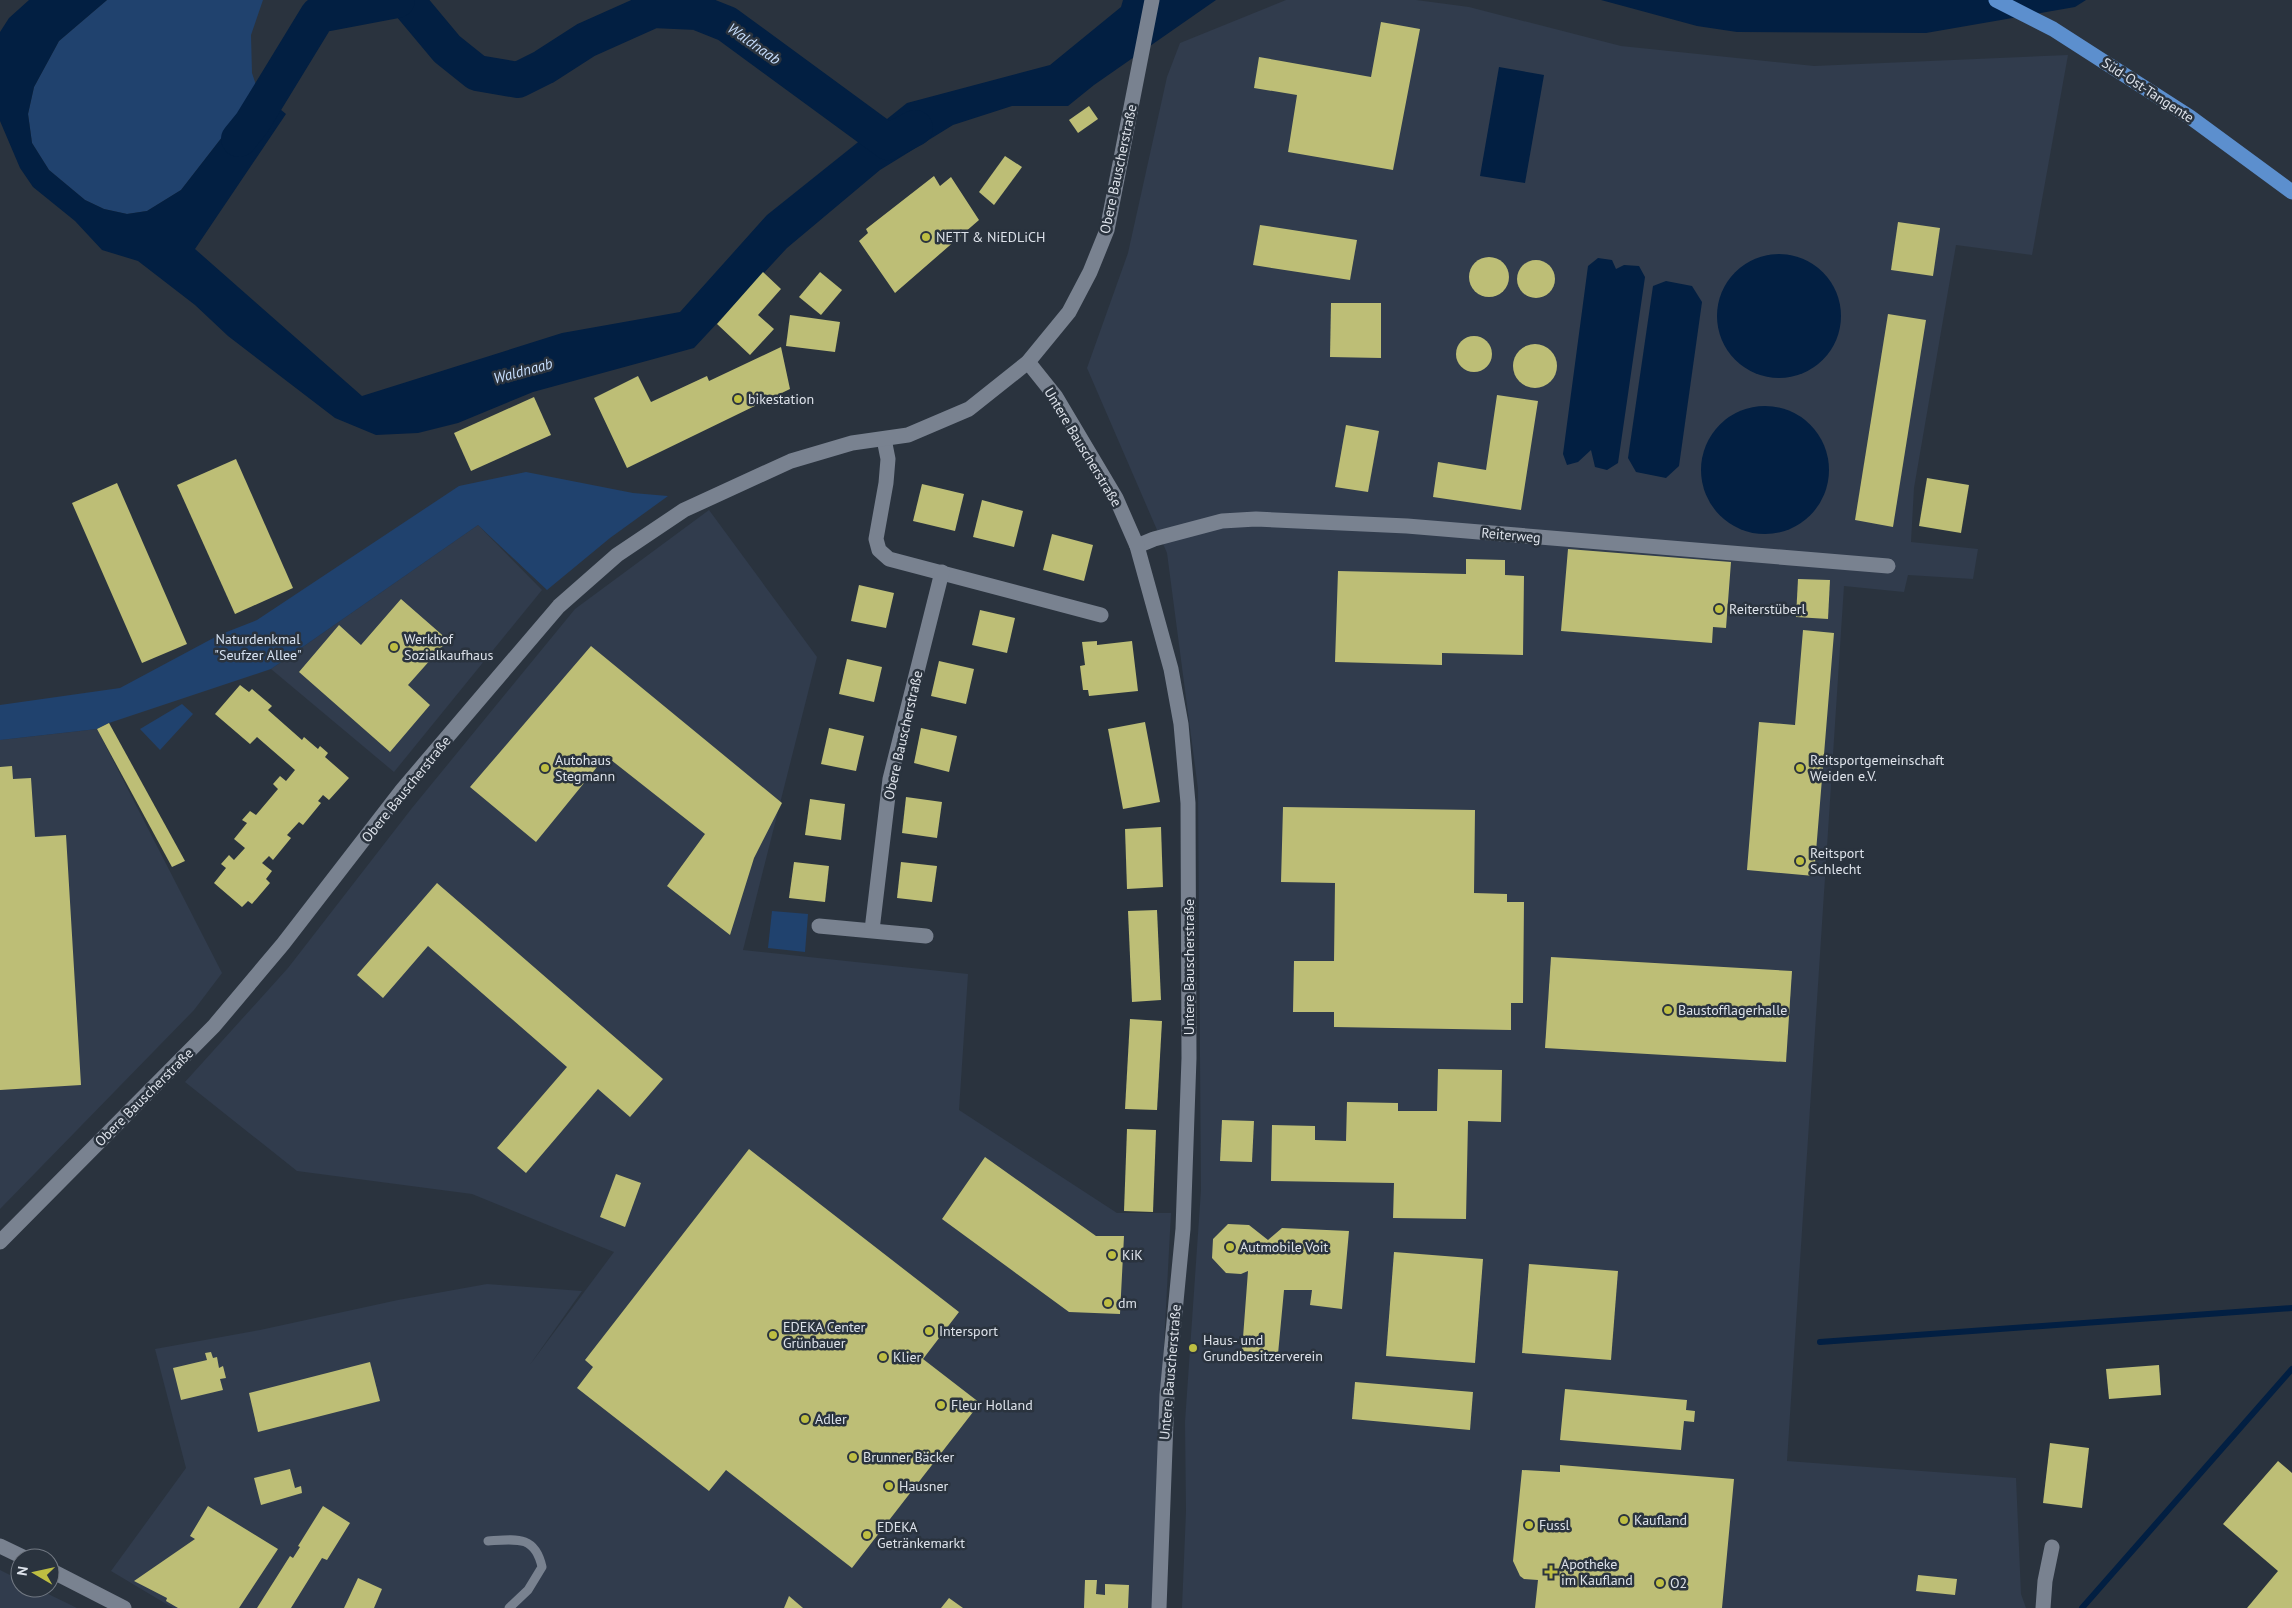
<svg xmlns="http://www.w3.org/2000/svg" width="2292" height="1608" viewBox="0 0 2292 1608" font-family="'PT Sans',sans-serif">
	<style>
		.built { fill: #313c4d }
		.green { fill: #20426e }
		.water { fill: #021f42 }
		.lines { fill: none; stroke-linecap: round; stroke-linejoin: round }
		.stream { stroke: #021f42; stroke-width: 6 }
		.river { stroke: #021f42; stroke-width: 36 }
		.building { fill: #bdbe76 }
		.lane { stroke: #798290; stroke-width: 9 }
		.street { stroke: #798290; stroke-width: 15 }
		.secondary { stroke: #798290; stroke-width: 15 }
		.primary { stroke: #5c8fce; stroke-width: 15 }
		.poi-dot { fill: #bebe42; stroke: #2a333e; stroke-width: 2 }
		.labels { text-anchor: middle; stroke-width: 5; stroke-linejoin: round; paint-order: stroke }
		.street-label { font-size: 14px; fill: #dde2ea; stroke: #2a333e }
		.poi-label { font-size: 14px; fill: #dde2ea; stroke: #2a333e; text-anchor: start }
		.park-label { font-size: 14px; fill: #d5e1f1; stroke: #2a333e }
		.water-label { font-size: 15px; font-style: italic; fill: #c5dcfb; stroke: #2a333e }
	</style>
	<rect width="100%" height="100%" fill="#2a333e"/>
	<g class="built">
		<polygon points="1286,0 1416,0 1469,7 1621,46 1814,66 2068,55 2032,255 1956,245 1914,488 1911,542 1978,549 1973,579 1908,575 1904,592 1844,586 1787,1461 2016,1478 2021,1594 2026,1608 1182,1608 1186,1511 1185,1422 1201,1190 1198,789 1167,553 1087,368 1128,253 1167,77 1180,43"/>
		<polygon points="709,510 817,657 743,950 968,974 959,1110 1117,1213 1171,1213 1157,1476 1154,1608 173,1608 111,1571 186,1468 155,1349 260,1330 398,1300 487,1284 582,1291 529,1366 614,1252 472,1194 297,1171 185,1082 288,968 412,808 575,609"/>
		<polygon points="478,525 542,590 394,772 271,669"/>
		<polygon points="97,729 222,973 194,1010 0,1209 0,740"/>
		<polygon points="0,1570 20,1580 20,1588 36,1588 77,1608 0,1608"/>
	</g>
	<g class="green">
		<polygon points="107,0 263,0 251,35 252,73 258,91 181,190 147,211 127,214 104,209 85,200 49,170 32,143 28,114 34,87 59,41"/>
		<polygon points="526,472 633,493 668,496 610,538 547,590 478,525 271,669 109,723 97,729 0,740 0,705 120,688 219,635 257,620 459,486"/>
		<polygon points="182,704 193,714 160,750 140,729"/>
		<polygon points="772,911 808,914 805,952 768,948"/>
	</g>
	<g class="water">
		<polygon points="29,0 107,0 59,41 34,87 28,114 32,143 49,170 85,200 104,209 127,214 147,211 181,190 258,91 286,114 195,249 362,396 562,333 680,312 767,215 907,103 1050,65 1121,7 1123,0 1216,0 1094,85 1068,106 1012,106 953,125 880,170 787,248 694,348 533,392 458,423 418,433 376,435 335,418 228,336 195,305 138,261 102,250 75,221 33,187 20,168 0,121 0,32 9,18"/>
		<polygon points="1601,0 2086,0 2075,7 1926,33 1737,32 1697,26"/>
		<polygon points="1499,67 1544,75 1525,183 1480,176"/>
		<circle cx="1779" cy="316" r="62"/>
		<polygon points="1598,258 1612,260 1616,269 1624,265 1639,266 1645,277 1618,463 1607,470 1595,467 1591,450 1578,462 1567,465 1563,454 1588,266"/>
		<polygon points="1666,281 1692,286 1702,302 1679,466 1666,478 1636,472 1628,458 1653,286"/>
		<circle cx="1765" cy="470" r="64"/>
	</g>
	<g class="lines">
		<g class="stream">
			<polyline points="1820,1342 2292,1308"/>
			<polyline points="2082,1608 2292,1369"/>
		</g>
		<g class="river">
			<polyline points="406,0 447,49 477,73 518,80 544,67 586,40 653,10 697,12 727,24 888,142 915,128"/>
			<polyline points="239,139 252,123 318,15 397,0"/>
		</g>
	</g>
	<g class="building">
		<polygon points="1381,22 1420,29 1393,170 1288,152 1297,95 1254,88 1259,57 1371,77"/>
		<polygon points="1089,106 1098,119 1078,133 1069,120"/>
		<polygon points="1005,156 1022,167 994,205 979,192"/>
		<polygon points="934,176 940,186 951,177 979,220 895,293 859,241 868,233 866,229"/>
		<polygon points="1898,222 1940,228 1933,276 1891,270"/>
		<polygon points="1260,225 1357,240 1350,280 1253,265"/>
		<circle cx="1489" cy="277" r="20"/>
		<circle cx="1536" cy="279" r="19"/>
		<polygon points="763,272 781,289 758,315 774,329 750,355 717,324"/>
		<polygon points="820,272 842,290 821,315 799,297"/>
		<polygon points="1331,303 1381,303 1381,358 1330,357"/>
		<polygon points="1888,314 1926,320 1893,527 1855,520"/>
		<polygon points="790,315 840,322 835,352 786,346"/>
		<circle cx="1474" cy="354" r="18"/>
		<circle cx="1535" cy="366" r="22"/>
		<polygon points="781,347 790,389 627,468 594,398 638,376 651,402 707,376 709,381"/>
		<polygon points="1497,395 1538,401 1521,510 1433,497 1438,462 1486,470"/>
		<polygon points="534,397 551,435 471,471 454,433"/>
		<polygon points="1346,425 1379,431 1368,492 1335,487"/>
		<polygon points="236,459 293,588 235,614 177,485"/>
		<polygon points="1927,478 1969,485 1961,533 1919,526"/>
		<polygon points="117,483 187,644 142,663 72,503"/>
		<polygon points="922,484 964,494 955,531 913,521"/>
		<polygon points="982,500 1023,511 1014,547 973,537"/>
		<polygon points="1052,534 1093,545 1084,581 1043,570"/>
		<polygon points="1568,549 1731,562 1726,628 1713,627 1712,643 1561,631"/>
		<polygon points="1466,559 1505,560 1505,575 1524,576 1523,655 1442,653 1442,665 1335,662 1338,571 1466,574"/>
		<polygon points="1798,579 1830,580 1828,619 1796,617"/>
		<polygon points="859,585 894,593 886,628 851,621"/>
		<polygon points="401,599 448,640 408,685 430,705 390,752 299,672 339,625 361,645"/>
		<polygon points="980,610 1015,618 1007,653 972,645"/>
		<polygon points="1803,630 1834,633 1814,876 1747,870 1759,722 1795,725"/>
		<polygon points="1097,641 1097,645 1132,641 1138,691 1089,696 1088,690 1083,690 1080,666 1085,665 1082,642"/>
		<polygon points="591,646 782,803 754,858 730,935 667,886 705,834 606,756 536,842 470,787"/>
		<polygon points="847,659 882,667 874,702 839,694"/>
		<polygon points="939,661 974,669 966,704 931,696"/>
		<polygon points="240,685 249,692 252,689 272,706 268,710 302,740 304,737 318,749 320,746 328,753 325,757 349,778 329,800 323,795 318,801 321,803 303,825 299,822 287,835 291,838 273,860 269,856 262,863 272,871 266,879 270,883 252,904 248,901 242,907 214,883 226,868 221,864 229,855 234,860 245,848 234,839 247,823 242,820 250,811 256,815 278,789 273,784 280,776 286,781 295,770 257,737 250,744 215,714"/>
		<polygon points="1145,722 1160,802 1123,809 1108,729"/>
		<polygon points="109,723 185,861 172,867 97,729"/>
		<polygon points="829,728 864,736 856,771 821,764"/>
		<polygon points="921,728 957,736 949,772 914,763"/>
		<polygon points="12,766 13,779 31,778 35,837 66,835 81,1085 0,1090 0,767"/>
		<polygon points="906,797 942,802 937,838 902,833"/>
		<polygon points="810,799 845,804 841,840 805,835"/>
		<polygon points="1283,807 1475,810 1474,893 1507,894 1507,902 1524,902 1523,1003 1511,1003 1511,1030 1334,1027 1334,1012 1293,1012 1294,961 1334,961 1335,883 1281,882"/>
		<polygon points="1161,827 1163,887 1127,889 1125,829"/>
		<polygon points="794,862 829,866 825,902 789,898"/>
		<polygon points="901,862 937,866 932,902 897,898"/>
		<polygon points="437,883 663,1079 630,1117 598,1089 526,1173 497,1148 567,1067 428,946 383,998 357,975"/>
		<polygon points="1157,910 1161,1000 1132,1002 1128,911"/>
		<polygon points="1551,957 1792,971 1786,1062 1545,1048"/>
		<polygon points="1130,1019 1162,1021 1157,1110 1125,1109"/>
		<polygon points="1438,1069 1502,1070 1501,1122 1468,1121 1466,1219 1393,1218 1394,1183 1271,1181 1272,1125 1315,1126 1315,1140 1346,1141 1347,1102 1398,1103 1398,1111 1437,1111"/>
		<polygon points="1222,1120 1254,1121 1252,1162 1220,1161"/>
		<polygon points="1127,1129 1156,1130 1153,1212 1124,1211"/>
		<polygon points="749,1149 959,1312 923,1359 980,1403 852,1568 726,1470 709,1491 577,1388 593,1367 585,1360"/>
		<polygon points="985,1157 1096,1236 1124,1236 1120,1314 1069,1312 942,1219"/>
		<polygon points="616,1174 641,1183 625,1227 600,1217"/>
		<polygon points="1228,1224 1249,1225 1268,1240 1282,1228 1349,1231 1342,1309 1310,1305 1312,1290 1284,1290 1278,1354 1242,1351 1248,1271 1241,1274 1226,1273 1212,1258 1213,1239"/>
		<polygon points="1394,1252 1483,1259 1475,1363 1386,1356"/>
		<polygon points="1529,1264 1618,1271 1611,1360 1522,1353"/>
		<polygon points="211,1352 213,1358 217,1357 219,1368 223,1366 226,1378 220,1379 223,1390 181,1400 173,1368 207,1360 205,1353"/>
		<polygon points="370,1362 380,1401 258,1432 249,1393"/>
		<polygon points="2159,1365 2161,1395 2109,1399 2106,1369"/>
		<polygon points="1355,1382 1473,1392 1470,1430 1352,1419"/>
		<polygon points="1565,1389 1687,1400 1686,1410 1695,1411 1694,1422 1684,1421 1681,1450 1560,1440"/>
		<polygon points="2050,1443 2089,1448 2082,1508 2043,1503"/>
		<polygon points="2278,1461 2292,1473 2292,1608 2247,1608 2278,1571 2223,1524"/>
		<polygon points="1560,1465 1734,1479 1722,1608 1535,1608 1538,1580 1524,1579 1520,1576 1513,1561 1522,1470 1560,1472"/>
		<polygon points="290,1469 295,1488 301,1486 302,1493 261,1505 254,1478"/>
		<polygon points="208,1506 278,1549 239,1608 178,1608 166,1601 167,1598 134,1581 195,1539 190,1536"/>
		<polygon points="323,1506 350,1523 327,1560 322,1558 291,1608 257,1608 290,1556 293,1558 300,1547 298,1546"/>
		<polygon points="1918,1575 1957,1579 1955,1595 1916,1591"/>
		<polygon points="358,1578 382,1589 374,1608 344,1608"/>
		<polygon points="1085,1580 1097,1580 1096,1594 1105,1595 1105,1584 1129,1585 1128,1608 1084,1608"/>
		<polygon points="789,1596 803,1608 784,1608"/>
		<polygon points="949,1598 963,1608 941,1608"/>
	</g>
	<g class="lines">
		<path class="lane" d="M488,1541C516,1539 535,1535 542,1567L528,1590L509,1608"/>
		<g class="street">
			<polyline points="884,439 888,459 886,483 876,539 879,550 889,559 1101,615"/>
			<polyline points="1137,546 1154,539 1222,521 1256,519 1407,526 1888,566"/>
			<polyline points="819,926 926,936"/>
			<polyline points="872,930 890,779 942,572"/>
			<polyline points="2043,1608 2045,1581 2052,1547"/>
		</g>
		<g class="secondary">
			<polyline points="1028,362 1056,397 1116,498 1137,546 1171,669 1181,724 1188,803 1189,1058 1183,1229 1167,1395 1159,1608"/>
			<polyline points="0,1242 214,1026 283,944 402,790 559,606 617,555 684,510 791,461 852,443 908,435 969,409 1028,362 1069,312 1090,272 1107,230 1152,0"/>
			<polyline points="0,1546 25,1558"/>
			<polyline points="50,1570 124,1608"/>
		</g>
		<polyline class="primary" points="1996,0 2053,29 2190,117 2292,192"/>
	</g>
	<g class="poi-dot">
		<circle cx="926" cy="237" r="5"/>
		<circle cx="738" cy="399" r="5"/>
		<circle cx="1719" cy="609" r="5"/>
		<circle cx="394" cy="647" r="5"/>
		<circle cx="545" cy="768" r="5"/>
		<circle cx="1800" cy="768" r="5"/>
		<circle cx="1800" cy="861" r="5"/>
		<circle cx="1668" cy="1010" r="5"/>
		<circle cx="1230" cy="1247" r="5"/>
		<circle cx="1112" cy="1255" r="5"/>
		<circle cx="1108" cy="1303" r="5"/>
		<circle cx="929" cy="1331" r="5"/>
		<circle cx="773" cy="1335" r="5"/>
		<circle cx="1193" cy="1348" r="5"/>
		<circle cx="883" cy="1357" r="5"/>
		<circle cx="941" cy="1405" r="5"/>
		<circle cx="805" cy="1419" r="5"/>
		<circle cx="853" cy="1457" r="5"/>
		<circle cx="889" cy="1486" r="5"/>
		<circle cx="1624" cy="1520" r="5"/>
		<circle cx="1529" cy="1525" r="5"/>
		<circle cx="867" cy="1535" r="5"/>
		<path d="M1548.5 1564.5h5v5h5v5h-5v5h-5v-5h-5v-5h5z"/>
		<circle cx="1660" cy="1583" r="5"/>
	</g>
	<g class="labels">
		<g class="street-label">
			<text transform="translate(2148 90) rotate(33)" y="5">Süd-Ost-Tangente</text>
			<text transform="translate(1118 169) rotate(-78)" y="5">Obere Bauscherstraße</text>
			<text transform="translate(1083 447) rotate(59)" y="5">Untere Bauscherstraße</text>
			<text transform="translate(1511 535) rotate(5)" y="5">Reiterweg</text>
			<text transform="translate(903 735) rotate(-77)" y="5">Obere Bauscherstraße</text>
			<text transform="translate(406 789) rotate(-51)" y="5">Obere Bauscherstraße</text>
			<text transform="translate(1189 967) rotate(-90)" y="5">Untere Bauscherstraße</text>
			<text transform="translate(144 1097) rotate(-45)" y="5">Obere Bauscherstraße</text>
			<text transform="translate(1170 1372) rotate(-85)" y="5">Untere Bauscherstraße</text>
		</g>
		<g class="poi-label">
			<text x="936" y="242">NETT &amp; NiEDLiCH</text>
			<text x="748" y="404">bikestation</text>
			<text x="1729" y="614">Reiterstüberl</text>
			<text x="404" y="644">Werkhof<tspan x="404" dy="16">Sozialkaufhaus</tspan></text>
			<text x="555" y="765">Autohaus<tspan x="555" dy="16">Stegmann</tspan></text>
			<text x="1810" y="765">Reitsportgemeinschaft<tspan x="1810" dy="16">Weiden e.V.</tspan></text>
			<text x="1810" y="858">Reitsport<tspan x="1810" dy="16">Schlecht</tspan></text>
			<text x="1678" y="1015">Baustofflagerhalle</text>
			<text x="1240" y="1252">Autmobile Voit</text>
			<text x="1122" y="1260">KiK</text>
			<text x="1118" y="1308">dm</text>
			<text x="783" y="1332">EDEKA Center<tspan x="783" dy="16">Grünbauer</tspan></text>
			<text x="939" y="1336">Intersport</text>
			<text x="1203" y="1345">Haus- und<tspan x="1203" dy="16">Grundbesitzerverein</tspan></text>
			<text x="893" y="1362">Klier</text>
			<text x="951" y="1410">Fleur Holland</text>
			<text x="815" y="1424">Adler</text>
			<text x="863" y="1462">Brunner Bäcker</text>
			<text x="899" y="1491">Hausner</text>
			<text x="1634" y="1525">Kaufland</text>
			<text x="1539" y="1530">Fussl</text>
			<text x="877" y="1532">EDEKA<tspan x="877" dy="16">Getränkemarkt</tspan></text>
			<text x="1561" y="1569">Apotheke<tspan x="1561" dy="16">im Kaufland</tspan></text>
			<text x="1670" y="1588">O2</text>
		</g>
		<g class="park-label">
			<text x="258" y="644">Naturdenkmal<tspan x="258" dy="16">"Seufzer Allee"</tspan></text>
		</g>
		<g class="water-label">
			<text transform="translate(754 44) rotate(35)" y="5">Waldnaab</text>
			<text transform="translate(523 371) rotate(-15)" y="5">Waldnaab</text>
		</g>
	</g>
	<g transform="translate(35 1573) rotate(279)"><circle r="24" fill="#2a333e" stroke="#727983"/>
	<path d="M0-4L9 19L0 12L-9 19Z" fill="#bebe42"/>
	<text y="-8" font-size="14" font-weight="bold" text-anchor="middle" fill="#dde2ea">N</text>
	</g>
</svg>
